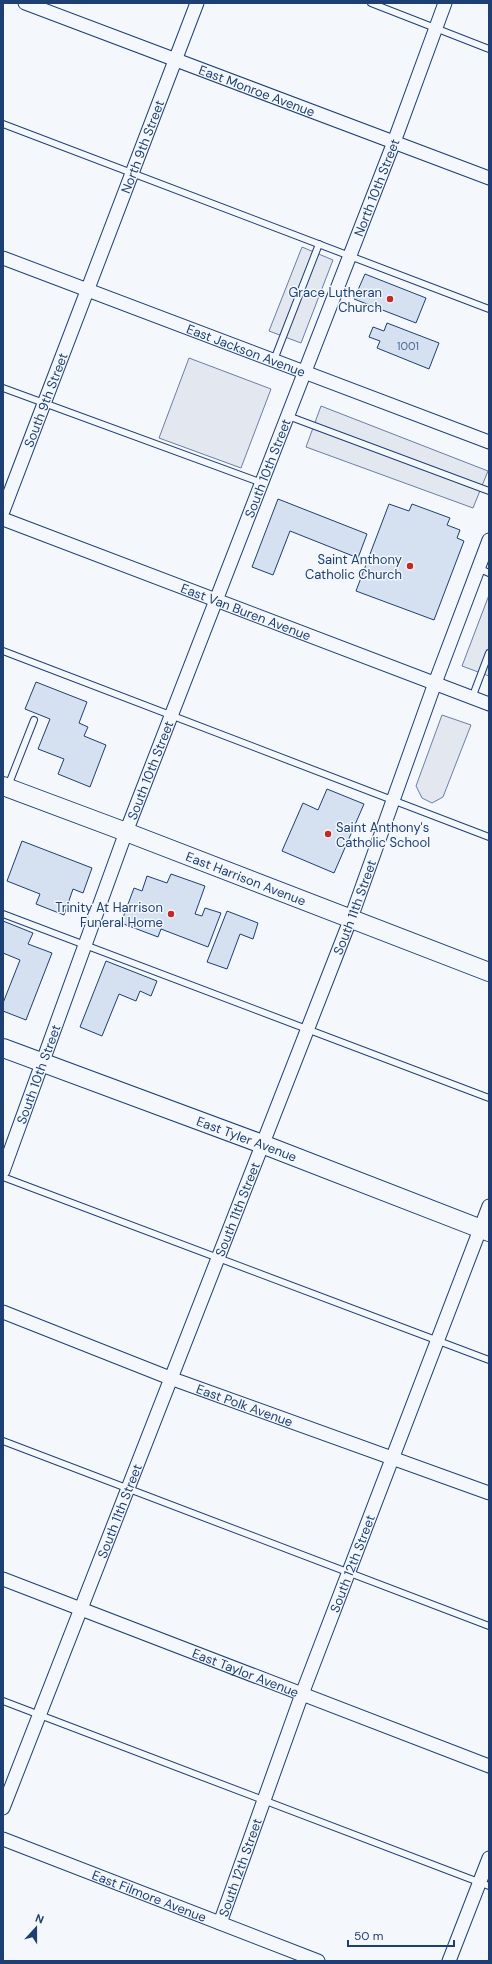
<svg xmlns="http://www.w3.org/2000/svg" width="492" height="1964" viewBox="0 0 492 1964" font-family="'DM Sans',sans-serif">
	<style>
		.parking { fill: #e3e8f0; stroke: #687fa3 }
		.building { fill: #d5e0f0; stroke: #1d3f73 }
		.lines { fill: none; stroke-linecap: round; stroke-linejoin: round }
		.lane-casing { stroke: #1d3f73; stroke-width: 8 }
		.street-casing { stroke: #1d3f73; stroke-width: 15 }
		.secondary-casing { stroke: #1d3f73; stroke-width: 20 }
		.lane { stroke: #f4f7fb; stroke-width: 6 }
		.street { stroke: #f4f7fb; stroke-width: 13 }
		.secondary { stroke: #f4f7fb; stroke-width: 18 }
		.poi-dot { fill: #c62828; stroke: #f4f7fb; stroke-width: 1.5 }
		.labels { text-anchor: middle; stroke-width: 3; stroke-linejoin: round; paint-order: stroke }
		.number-label { font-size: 11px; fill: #4b6792 }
		.street-label { font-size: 13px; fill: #1d3f73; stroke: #f4f7fb }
		.poi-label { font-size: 13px; fill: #1d3f73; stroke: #f4f7fb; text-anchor: end }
	</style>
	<rect width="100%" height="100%" fill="#f4f7fb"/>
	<g class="parking">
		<polygon points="302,247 333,260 301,343 269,331"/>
		<polygon points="189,358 271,389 241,468 159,438"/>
		<polygon points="321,406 488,471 473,508 306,447"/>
		<polygon points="489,595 489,676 462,666"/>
		<polygon points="442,715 471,725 443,797 432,803 422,798 416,786"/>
	</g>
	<g class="building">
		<polygon points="365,274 426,298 416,323 354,299"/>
		<polygon points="387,323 439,343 429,369 377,348 380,341 369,337 373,327 384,331"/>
		<polygon points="278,499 367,534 358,558 290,531 273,575 252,567"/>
		<polygon points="389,504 409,511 412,504 450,518 447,525 460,530 457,538 464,541 434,620 356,591"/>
		<polygon points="36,682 87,702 79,723 88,727 84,736 106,745 90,787 58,774 64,759 38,749 50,719 25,709"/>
		<polygon points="327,789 364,804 334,873 282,851 303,803 318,810"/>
		<polygon points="22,841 92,868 83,893 73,889 64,915 36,904 40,894 7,881"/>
		<polygon points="171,874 205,886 195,914 202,916 205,908 221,913 208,947 161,929 158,937 121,923 134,888 142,891 147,876 167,883"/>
		<polygon points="227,911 258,923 253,939 240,934 227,969 207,962"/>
		<polygon points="3,921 33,933 28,944 52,953 26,1020 3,1011 3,1003 20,960 3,953"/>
		<polygon points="106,961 157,981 151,996 140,991 136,1001 119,994 102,1036 80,1027"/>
	</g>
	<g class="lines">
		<g class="lane-casing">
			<g id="lane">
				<polyline points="371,3 489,49"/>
				<polyline points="3,124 489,309"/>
				<polyline points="274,360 319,244"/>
				<polyline points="3,388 262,483"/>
				<polyline points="288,416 489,491"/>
				<polyline points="478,568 489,573"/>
				<polyline points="3,651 489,837"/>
				<polyline points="472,698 489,653"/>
				<polyline points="8,786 34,720"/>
				<polyline points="3,914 489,1098"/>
				<polyline points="3,1177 489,1360"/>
				<polyline points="3,1441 489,1626"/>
				<polyline points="3,1701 489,1886"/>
			</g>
		</g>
		<g class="street-casing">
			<g id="street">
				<path id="s1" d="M25,3L489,178"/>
				<path id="s2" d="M3,258L489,442"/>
				<path id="s3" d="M3,511L197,3"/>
				<path id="s4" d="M3,519L489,704"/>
				<path id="s5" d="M3,1171L126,832L394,142L445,3"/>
				<path id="s6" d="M3,1312L170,1378L489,1493"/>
				<path id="s7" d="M3,1579L489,1766"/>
				<path id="s8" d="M3,1808L351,918L435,683L489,540"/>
				<path id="s9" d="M3,1839L318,1961"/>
				<path id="s10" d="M220,1923L302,1694L489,1206"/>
				<polyline points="449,1961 489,1858"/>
			</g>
		</g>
		<g class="secondary-casing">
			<g id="secondary">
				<path id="s11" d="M3,786L126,832L489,972"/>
				<path id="s12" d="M3,1048L262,1144L489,1232"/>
			</g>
		</g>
		<use href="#lane" class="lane"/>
		<use href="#street" class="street"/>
		<use href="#secondary" class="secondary"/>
	</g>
	<g class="poi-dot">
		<circle cx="390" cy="299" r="4"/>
		<circle cx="410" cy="566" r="4"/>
		<circle cx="328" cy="834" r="4"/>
		<circle cx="171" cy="914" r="4"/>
	</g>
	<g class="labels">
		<g class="number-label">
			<text x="408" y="350">1001</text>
		</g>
		<g class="street-label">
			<text dy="5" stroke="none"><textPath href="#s1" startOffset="248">East Monroe Avenue</textPath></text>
			<text dy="5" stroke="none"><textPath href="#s3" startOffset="390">North 9th Street</textPath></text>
			<text dy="5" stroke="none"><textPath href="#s5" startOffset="1052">North 10th Street</textPath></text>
			<text dy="5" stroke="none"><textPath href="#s2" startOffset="260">East Jackson Avenue</textPath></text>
			<text dy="5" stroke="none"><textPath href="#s3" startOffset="119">South 9th Street</textPath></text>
			<text dy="5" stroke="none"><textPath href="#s5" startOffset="751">South 10th Street</textPath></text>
			<text dy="5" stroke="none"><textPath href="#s4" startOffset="260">East Van Buren Avenue</textPath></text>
			<text dy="5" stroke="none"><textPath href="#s5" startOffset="427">South 10th Street</textPath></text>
			<text dy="5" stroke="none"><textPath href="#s11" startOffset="260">East Harrison Avenue</textPath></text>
			<text dy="5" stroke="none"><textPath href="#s8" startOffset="967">South 11th Street</textPath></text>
			<text dy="5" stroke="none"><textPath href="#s5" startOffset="103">South 10th Street</textPath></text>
			<text dy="5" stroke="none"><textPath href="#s12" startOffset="260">East Tyler Avenue</textPath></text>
			<text dy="5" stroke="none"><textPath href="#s8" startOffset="643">South 11th Street</textPath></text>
			<text dy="5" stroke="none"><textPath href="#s6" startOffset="259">East Polk Avenue</textPath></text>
			<text dy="5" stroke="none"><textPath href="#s8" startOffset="319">South 11th Street</textPath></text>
			<text dy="5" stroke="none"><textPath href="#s10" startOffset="383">South 12th Street</textPath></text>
			<text dy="5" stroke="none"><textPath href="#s7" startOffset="260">East Taylor Avenue</textPath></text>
			<text dy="5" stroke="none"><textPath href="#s10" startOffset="59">South 12th Street</textPath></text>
			<text dy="5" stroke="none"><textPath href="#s9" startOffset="157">East Filmore Avenue</textPath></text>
		</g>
		<g class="poi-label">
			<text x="382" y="297">Grace Lutheran<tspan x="382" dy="15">Church</tspan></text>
			<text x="402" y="564">Saint Anthony<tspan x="402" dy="15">Catholic Church</tspan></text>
			<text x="336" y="832" text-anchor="start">Saint Anthony's<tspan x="336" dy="15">Catholic School</tspan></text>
			<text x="163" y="912">Trinity At Harrison<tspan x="163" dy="15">Funeral Home</tspan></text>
		</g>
	</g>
	<rect width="492" height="1964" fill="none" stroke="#1d3f73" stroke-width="8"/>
	<g transform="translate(36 1928) rotate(21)" stroke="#f4f7fb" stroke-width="3" paint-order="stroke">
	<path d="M0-3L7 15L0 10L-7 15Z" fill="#1d3f73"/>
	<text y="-6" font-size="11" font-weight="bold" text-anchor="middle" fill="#1d3f73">N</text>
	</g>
	<path d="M348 1940v6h106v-6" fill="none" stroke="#1d3f73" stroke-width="2"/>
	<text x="354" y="1940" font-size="12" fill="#1d3f73" stroke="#f4f7fb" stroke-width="3" paint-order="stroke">50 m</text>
</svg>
